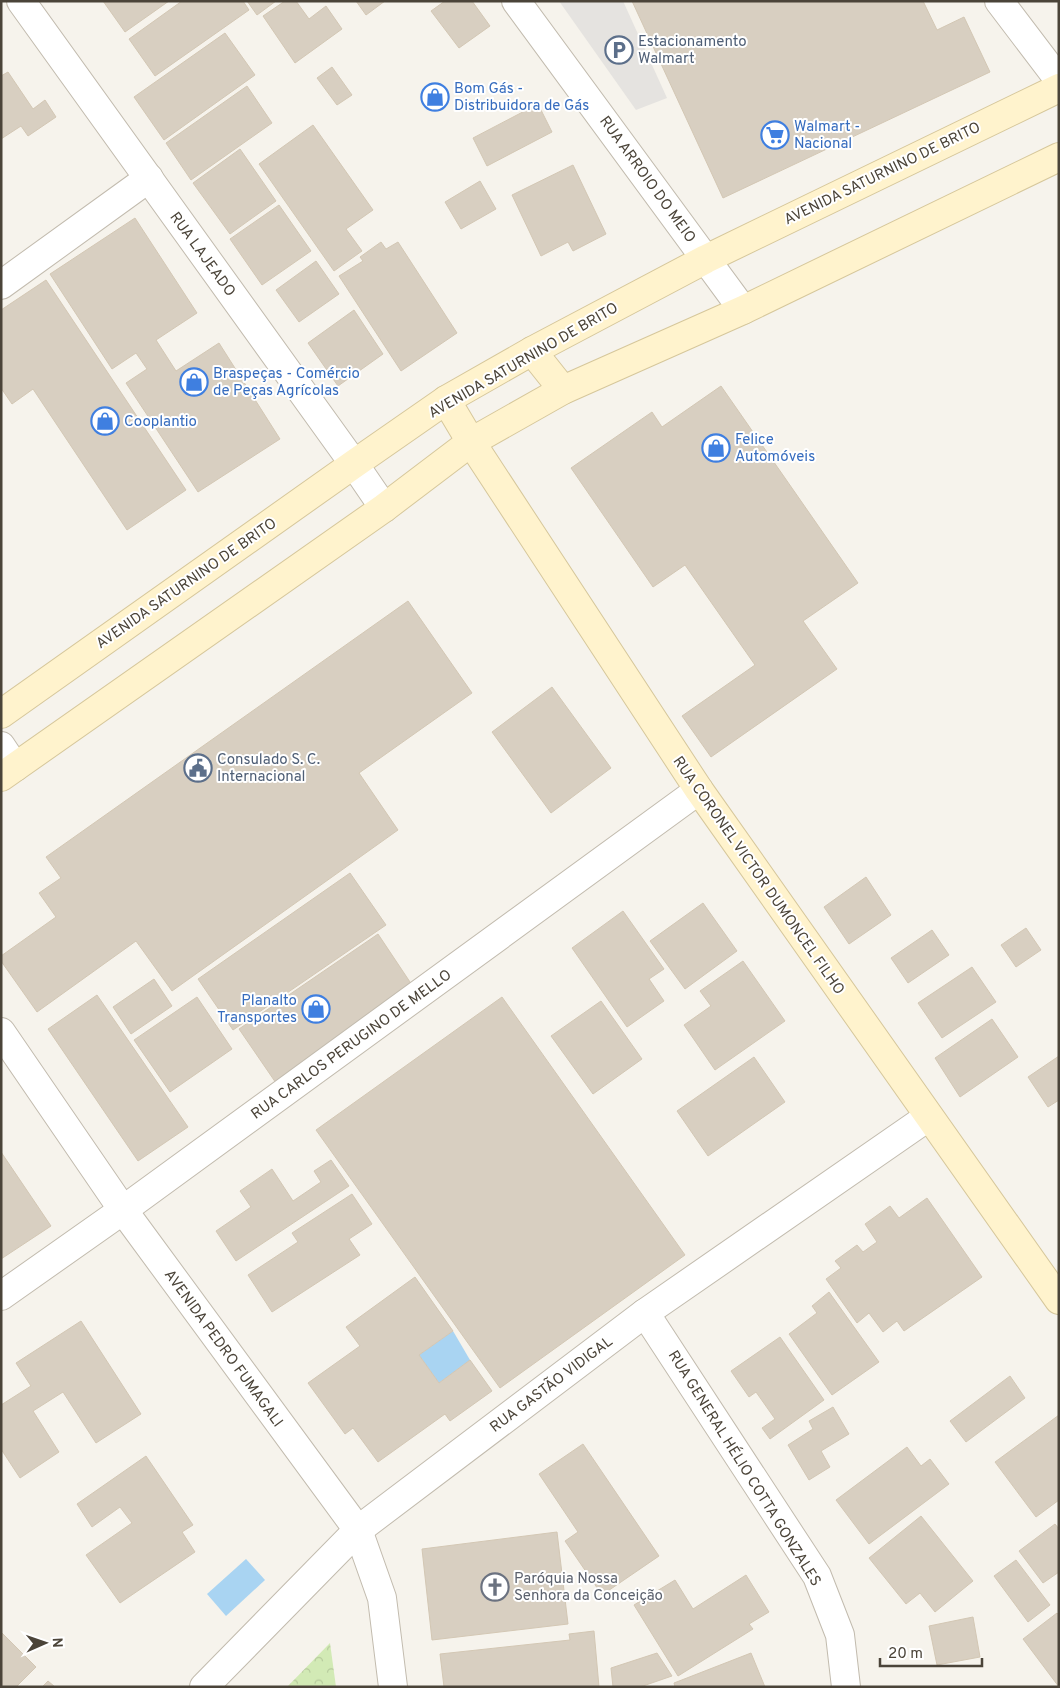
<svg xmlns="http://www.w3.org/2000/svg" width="1060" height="1688" viewBox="0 0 1060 1688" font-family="Overpass,sans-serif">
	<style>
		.park { fill: url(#park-crowns) }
		.parking { fill: #e5e3e0 }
		.water { fill: #a9d4f2 }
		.building { fill: #d8cfc1; stroke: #d3c7b4 }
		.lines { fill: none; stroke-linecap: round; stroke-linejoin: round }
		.street-casing { stroke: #c2bbae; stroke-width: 30 }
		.secondary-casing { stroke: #d6c79b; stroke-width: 30 }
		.street { stroke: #fff; stroke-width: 28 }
		.secondary { stroke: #fff3cd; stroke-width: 28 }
		.labels { text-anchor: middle; stroke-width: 4; stroke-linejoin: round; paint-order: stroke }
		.service-label { font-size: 15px; fill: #4e5e75; stroke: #fff; text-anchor: start }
		.shop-label { font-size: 15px; fill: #366cbe; stroke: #fff; text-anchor: start }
		.street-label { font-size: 15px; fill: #4b4439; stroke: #fff }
		.worship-label { font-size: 15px; fill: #5b616d; stroke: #fff; text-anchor: start }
	</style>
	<defs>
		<pattern id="park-crowns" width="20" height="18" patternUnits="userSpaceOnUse" patternTransform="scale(1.25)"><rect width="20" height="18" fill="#d2eab5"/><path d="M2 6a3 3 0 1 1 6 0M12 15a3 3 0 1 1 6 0" fill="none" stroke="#b6ca9c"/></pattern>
	</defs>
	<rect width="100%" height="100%" fill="#f6f3ec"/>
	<polygon class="park" points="330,1643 336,1687 287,1687"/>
	<polygon class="parking" points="559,1 623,1 667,98 636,110"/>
	<g class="water">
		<polygon points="453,1331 470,1360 439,1383 419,1355"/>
		<polygon points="246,1559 265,1580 226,1616 207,1594"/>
	</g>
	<g class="building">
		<polygon points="103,1 169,1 125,32"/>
		<polygon points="182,1 243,1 249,10 155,76 129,39"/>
		<polygon points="247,1 276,1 257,15"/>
		<polygon points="285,1 296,1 309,19 326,6 342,29 295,63 263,16"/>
		<polygon points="356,1 385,1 366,15"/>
		<polygon points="445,1 472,1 490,26 459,48 431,11"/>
		<polygon points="632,1 923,1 937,30 964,17 990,72 723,198"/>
		<polygon points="225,33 255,75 164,140 134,97"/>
		<polygon points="332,67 352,95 337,105 317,78"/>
		<polygon points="8,72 33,109 45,100 56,117 28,136 21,126 1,139 1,76"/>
		<polygon points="247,86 272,123 191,180 166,143"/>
		<polygon points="538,104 552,132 487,166 473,138"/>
		<polygon points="313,125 373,210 346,229 362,251 334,271 259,164"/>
		<polygon points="240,149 276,201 230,234 193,183"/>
		<polygon points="573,165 606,234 573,251 568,242 541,256 512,195"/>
		<polygon points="480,181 496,209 461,229 445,202"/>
		<polygon points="279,205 311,251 262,285 230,239"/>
		<polygon points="135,218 197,313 156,340 176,371 219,343 280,439 198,492 126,383 147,369 136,353 112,369 50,274"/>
		<polygon points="381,242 386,249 398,242 457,333 401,371 339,276 363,261 360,257"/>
		<polygon points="316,261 339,294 299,322 276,290"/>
		<polygon points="46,280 186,490 127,530 33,389 12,404 1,388 1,310"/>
		<polygon points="354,310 383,354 338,386 308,343"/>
		<polygon points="721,386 858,583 803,621 837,669 711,757 682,716 755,665 685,565 653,587 571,468 652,412 662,427"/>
		<polygon points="408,601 472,693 359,773 398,830 172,991 136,941 37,1012 1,961 1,956 56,917 39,893 61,878 46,857"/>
		<polygon points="552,687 611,768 551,813 492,732"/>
		<polygon points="350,873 386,925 233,1030 198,979"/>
		<polygon points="866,877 891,915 849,944 824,907"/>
		<polygon points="703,903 737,951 685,989 650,941"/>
		<polygon points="623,911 664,969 649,979 664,1001 627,1027 572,948"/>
		<polygon points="1026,928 1041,950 1016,967 1001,945"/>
		<polygon points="932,930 949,955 908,983 891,958"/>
		<polygon points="378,934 414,988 276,1083 239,1029"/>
		<polygon points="743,961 785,1021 715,1070 684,1025 711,1006 700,991"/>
		<polygon points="972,967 996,1002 942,1038 918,1003"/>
		<polygon points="154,979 172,1006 131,1034 113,1007"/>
		<polygon points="97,995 188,1127 138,1161 48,1029"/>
		<polygon points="197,997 232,1049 170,1092 134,1040"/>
		<polygon points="502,997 685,1255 500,1388 316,1130"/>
		<polygon points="601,1001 642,1059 593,1094 551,1036"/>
		<polygon points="992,1019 1018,1057 960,1097 935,1058"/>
		<polygon points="1059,1056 1059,1100 1048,1107 1028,1077"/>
		<polygon points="754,1057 785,1102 708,1156 677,1111"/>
		<polygon points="1,1152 51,1226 1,1259"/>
		<polygon points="331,1160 349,1186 236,1261 216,1231 251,1207 240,1191 272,1169 293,1201 321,1182 314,1171"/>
		<polygon points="352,1194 372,1224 349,1239 360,1255 272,1312 248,1275 298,1242 292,1233"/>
		<polygon points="927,1198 982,1277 904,1331 897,1321 883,1332 869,1313 857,1323 826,1279 841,1268 835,1261 857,1245 863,1252 877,1242 865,1224 890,1206 899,1218"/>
		<polygon points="415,1277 453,1331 419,1355 439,1383 470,1360 492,1391 450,1421 445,1414 378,1462 353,1428 345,1434 308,1383 360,1346 346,1327"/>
		<polygon points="829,1292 879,1362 832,1395 789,1334 817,1313 812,1306"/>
		<polygon points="81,1321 141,1414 96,1443 63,1392 33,1411 59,1452 20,1478 1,1449 1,1405 31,1386 16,1363"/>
		<polygon points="780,1337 824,1400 770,1439 762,1428 775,1419 756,1392 749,1397 731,1371"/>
		<polygon points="1010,1376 1025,1398 966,1442 950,1421"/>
		<polygon points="833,1407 849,1434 821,1451 830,1467 809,1480 788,1445 813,1429 809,1421"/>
		<polygon points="1059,1415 1059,1500 1036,1517 995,1462"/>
		<polygon points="583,1444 659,1556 602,1595 565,1541 578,1532 539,1474"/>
		<polygon points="907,1447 921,1466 930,1459 949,1484 869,1544 836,1500"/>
		<polygon points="146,1456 193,1525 182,1532 195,1552 120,1603 86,1555 132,1523 120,1507 92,1527 77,1504"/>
		<polygon points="921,1516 973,1581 935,1612 920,1593 906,1604 869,1558"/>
		<polygon points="1055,1524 1059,1529 1059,1572 1043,1583 1019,1551"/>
		<polygon points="557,1532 568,1624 432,1640 422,1549"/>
		<polygon points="1016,1560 1050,1605 1028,1622 994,1576"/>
		<polygon points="746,1575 769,1612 749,1624 753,1629 678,1676 634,1605 675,1580 693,1609"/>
		<polygon points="1057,1613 1059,1615 1059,1687 1023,1639"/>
		<polygon points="973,1617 980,1657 937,1665 929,1626"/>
		<polygon points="594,1631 599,1687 444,1687 440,1654 570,1640 569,1634"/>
		<polygon points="1,1632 36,1667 16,1687 1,1687"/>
		<polygon points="657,1653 672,1676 640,1687 613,1687 611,1668"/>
		<polygon points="751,1653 765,1687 675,1687 674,1683"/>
		<polygon points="48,1681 55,1687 42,1687"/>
	</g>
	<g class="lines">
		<g class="street-casing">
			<g id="street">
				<polyline points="21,1 354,464 384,508"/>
				<polyline points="516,1 743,310"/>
				<polyline points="999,1 1059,80"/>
				<polyline points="1,285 149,178"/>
				<polyline points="1,746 15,767"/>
				<polyline points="1,1032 123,1210 358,1530 382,1598 393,1687"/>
				<polyline points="1,1296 123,1210 699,790"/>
				<polyline points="645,1313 817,1576 840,1635 846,1687"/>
				<polyline points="204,1687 358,1530 645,1313 928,1117"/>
			</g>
		</g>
		<g class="secondary-casing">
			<g id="secondary">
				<polyline points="532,351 563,390"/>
				<polyline points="446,400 471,442 699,790 1059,1300"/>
				<polyline points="1,714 354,464 446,400 532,351 706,259 1059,88"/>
				<polyline points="1,777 384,508 471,442 563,390 743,310 1059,157"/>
			</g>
		</g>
		<use href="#street" class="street"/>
		<use href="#secondary" class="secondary"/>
	</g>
	<defs>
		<g id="parking-ring" transform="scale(1.4375)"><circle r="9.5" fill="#fff" stroke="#5c6f8a" stroke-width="1.5"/><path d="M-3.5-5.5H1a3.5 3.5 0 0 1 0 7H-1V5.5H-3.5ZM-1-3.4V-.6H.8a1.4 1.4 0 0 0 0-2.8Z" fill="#5c6f8a"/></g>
		<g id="shop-ring" transform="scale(1.4375)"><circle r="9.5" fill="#fff" stroke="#3f7fe0" stroke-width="1.5"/><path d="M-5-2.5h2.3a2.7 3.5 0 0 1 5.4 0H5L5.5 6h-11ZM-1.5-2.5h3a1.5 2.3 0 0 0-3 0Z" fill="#3f7fe0"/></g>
		<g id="supermarket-ring" transform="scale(1.4375)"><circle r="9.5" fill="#fff" stroke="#3f7fe0" stroke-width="1.5"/><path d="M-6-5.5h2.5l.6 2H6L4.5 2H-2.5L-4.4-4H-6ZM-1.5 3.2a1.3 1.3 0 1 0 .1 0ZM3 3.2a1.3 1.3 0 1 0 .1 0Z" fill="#3f7fe0"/></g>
		<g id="civic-ring" transform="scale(1.4375)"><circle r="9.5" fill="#fff" stroke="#5c6f8a" stroke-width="1.5"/><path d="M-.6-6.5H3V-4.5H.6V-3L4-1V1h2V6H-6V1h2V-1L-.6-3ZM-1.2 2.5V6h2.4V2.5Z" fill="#5c6f8a"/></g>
		<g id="church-ring" transform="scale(1.4375)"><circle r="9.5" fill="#fff" stroke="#6b7280" stroke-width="1.5"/><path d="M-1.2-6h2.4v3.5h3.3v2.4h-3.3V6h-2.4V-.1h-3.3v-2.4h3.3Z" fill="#6b7280"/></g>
	</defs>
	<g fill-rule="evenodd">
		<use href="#parking-ring" x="619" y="50"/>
		<use href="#shop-ring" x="435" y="97"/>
		<use href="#supermarket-ring" x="775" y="135"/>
		<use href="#shop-ring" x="194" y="382"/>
		<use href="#shop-ring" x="105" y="421"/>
		<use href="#shop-ring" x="716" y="448"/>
		<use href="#civic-ring" x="198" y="768"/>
		<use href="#shop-ring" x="316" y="1009"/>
		<use href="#church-ring" x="495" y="1587"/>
	</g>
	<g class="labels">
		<g class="service-label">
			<text x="638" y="46">Estacionamento<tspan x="638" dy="17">Walmart</tspan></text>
			<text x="217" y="764">Consulado S. C.<tspan x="217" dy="17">Internacional</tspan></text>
		</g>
		<g class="shop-label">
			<text x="454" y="93">Bom Gás -<tspan x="454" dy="17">Distribuidora de Gás</tspan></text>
			<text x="794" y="131">Walmart -<tspan x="794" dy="17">Nacional</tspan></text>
			<text x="213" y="378">Braspeças - Comércio<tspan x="213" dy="17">de Peças Agrícolas</tspan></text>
			<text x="124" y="426">Cooplantio</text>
			<text x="735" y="444">Felice<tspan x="735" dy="17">Automóveis</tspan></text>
			<text x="297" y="1005" text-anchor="end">Planalto<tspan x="297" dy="17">Transportes</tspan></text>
		</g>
		<g class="street-label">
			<text transform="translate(882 173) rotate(-26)" y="5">AVENIDA SATURNINO DE BRITO</text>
			<text transform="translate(648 179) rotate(54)" y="5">RUA ARROIO DO MEIO</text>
			<text transform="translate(203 254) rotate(54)" y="5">RUA LAJEADO</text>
			<text transform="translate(523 360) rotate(-30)" y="5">AVENIDA SATURNINO DE BRITO</text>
			<text transform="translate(186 583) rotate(-35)" y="5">AVENIDA SATURNINO DE BRITO</text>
			<text transform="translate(759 875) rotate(55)" y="5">RUA CORONEL VICTOR DUMONCEL FILHO</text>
			<text transform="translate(351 1044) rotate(-36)" y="5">RUA CARLOS PERUGINO DE MELLO</text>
			<text transform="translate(224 1348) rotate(54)" y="5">AVENIDA PEDRO FUMAGALI</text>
			<text transform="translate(551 1384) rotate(-37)" y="5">RUA GASTÃO VIDIGAL</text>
			<text transform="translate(745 1468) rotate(58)" y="5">RUA GENERAL HÉLIO COTTA GONZALES</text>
		</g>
		<g class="worship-label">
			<text x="514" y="1583">Paróquia Nossa<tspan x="514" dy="17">Senhora da Conceição</tspan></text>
		</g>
	</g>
	<rect width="1060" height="1688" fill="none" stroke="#4b4439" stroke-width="5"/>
	<g transform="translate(45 1643) rotate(88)" stroke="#ffffff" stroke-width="4" paint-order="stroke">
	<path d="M0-4L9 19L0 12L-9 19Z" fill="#4b4439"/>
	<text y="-8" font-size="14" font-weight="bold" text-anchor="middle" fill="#4b4439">N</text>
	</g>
	<path d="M880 1658v8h102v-8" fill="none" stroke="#4b4439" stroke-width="2.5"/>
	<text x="888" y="1658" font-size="15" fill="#4b4439" stroke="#ffffff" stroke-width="4" paint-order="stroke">20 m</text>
</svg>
